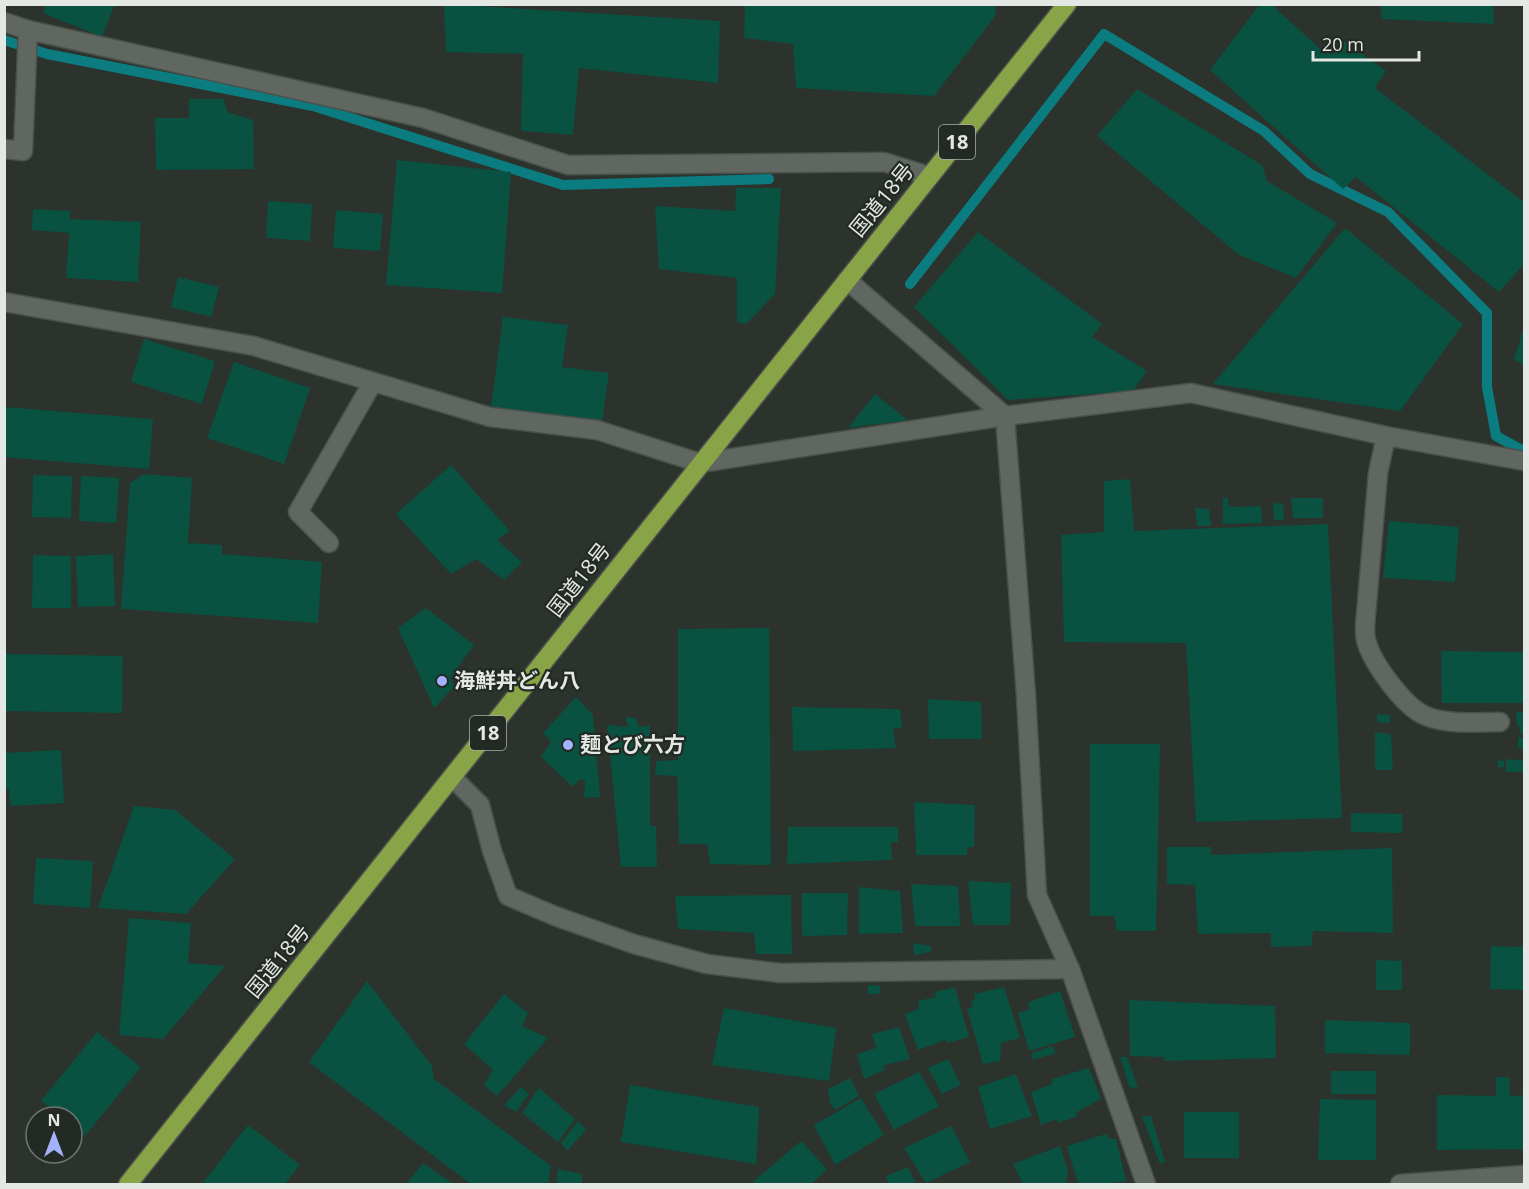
<svg xmlns="http://www.w3.org/2000/svg" width="1529" height="1189" viewBox="0 0 1529 1189" font-family="'Open Sans','Noto Sans JP',sans-serif">
	<style>
		.lines { fill: none; stroke-linecap: round; stroke-linejoin: round }
		.stream { stroke: #0b7c80; stroke-width: 10 }
		.building { fill: #095141 }
		.minor-casing { stroke: #4b504b; stroke-width: 21 }
		.highway-casing { stroke: #4b504b; stroke-width: 21 }
		.minor { stroke: #606761; stroke-width: 18 }
		.highway { stroke: #89a347; stroke-width: 18 }
		.poi-dot { fill: #a2b2fd; stroke: #232923; stroke-width: 2 }
		.labels { text-anchor: middle; stroke-width: 4.5; stroke-linejoin: round; paint-order: stroke }
		.shield { fill: #232923; stroke: #aaafaa; stroke-width: 1.5 }
		.shield-label { font-size: 20px; font-weight: bold; fill: #e4e8e4 }
		.street-label { font-size: 21px; fill: #e4e8e4; stroke: #232923 }
		.poi-label { font-size: 21px; font-weight: bold; fill: #e4e8e4; stroke: #232923; text-anchor: start }
	</style>
	<rect width="100%" height="100%" fill="#2c332d"/>
	<g class="lines">
		<g class="stream">
			<polyline points="4,40 47,54 313,106 563,185 769,179"/>
			<polyline points="910,284 1104,34 1264,131 1310,174 1388,212 1487,313 1487,387 1496,436 1524,451"/>
		</g>
	</g>
	<g class="building">
		<polygon points="46,4 115,4 102,37 43,13"/>
		<polygon points="444,4 720,21 718,83 579,68 573,135 521,131 523,54 446,52"/>
		<polygon points="745,4 996,4 995,16 934,96 796,88 793,44 744,38"/>
		<polygon points="1260,4 1271,4 1326,54 1340,38 1386,71 1375,88 1524,202 1524,264 1499,292 1356,177 1343,189 1210,70"/>
		<polygon points="1381,4 1493,4 1494,24 1381,19"/>
		<polygon points="1137,89 1262,165 1267,181 1337,223 1296,278 1239,255 1097,136"/>
		<polygon points="189,99 224,99 227,112 253,120 254,169 156,170 155,118 189,118"/>
		<polygon points="397,160 511,172 502,293 386,285"/>
		<polygon points="736,188 781,188 775,294 746,324 737,322 737,278 659,269 655,206 735,211"/>
		<polygon points="268,201 312,204 310,241 266,238"/>
		<polygon points="33,209 70,211 70,219 141,222 138,282 66,278 69,233 32,230"/>
		<polygon points="336,210 383,214 380,251 333,248"/>
		<polygon points="1345,228 1463,324 1400,411 1213,384"/>
		<polygon points="978,232 1102,324 1092,337 1147,371 1133,391 1008,400 914,307"/>
		<polygon points="178,277 219,287 211,317 171,307"/>
		<polygon points="503,317 568,325 562,367 609,373 602,422 491,408"/>
		<polygon points="1524,327 1524,366 1514,359"/>
		<polygon points="144,339 215,361 202,404 131,382"/>
		<polygon points="234,362 310,388 284,464 207,438"/>
		<polygon points="875,394 908,420 848,428"/>
		<polygon points="5,407 153,419 149,469 4,457"/>
		<polygon points="451,465 510,531 497,540 522,562 504,580 476,559 451,574 396,514"/>
		<polygon points="144,474 192,478 188,543 222,545 222,554 322,562 318,623 121,609 130,483"/>
		<polygon points="33,475 72,476 71,518 32,517"/>
		<polygon points="81,476 119,478 116,523 79,521"/>
		<polygon points="1130,479 1134,531 1328,524 1342,818 1196,822 1186,643 1064,642 1061,535 1104,532 1104,481"/>
		<polygon points="1223,498 1228,498 1229,507 1261,506 1262,523 1223,524"/>
		<polygon points="1291,498 1323,498 1323,518 1293,518"/>
		<polygon points="1273,503 1283,504 1284,520 1274,520"/>
		<polygon points="1195,508 1209,509 1211,526 1197,526"/>
		<polygon points="1389,521 1459,527 1455,582 1383,578"/>
		<polygon points="113,554 115,606 78,607 76,556"/>
		<polygon points="33,555 71,556 71,608 32,608"/>
		<polygon points="426,608 474,645 450,678 455,686 434,708 398,628"/>
		<polygon points="769,628 771,865 710,864 707,844 679,844 677,776 655,775 656,761 678,760 678,629"/>
		<polygon points="1441,651 1524,652 1524,703 1442,703"/>
		<polygon points="4,654 123,656 122,713 4,711"/>
		<polygon points="576,697 593,715 600,797 584,798 585,780 579,780 573,787 541,757 551,742 543,733"/>
		<polygon points="928,699 981,702 982,739 929,739"/>
		<polygon points="792,707 900,709 902,728 893,728 896,748 793,751"/>
		<polygon points="1516,712 1524,712 1524,733 1520,733 1519,726 1517,726"/>
		<polygon points="1377,714 1390,715 1390,723 1377,722"/>
		<polygon points="626,717 636,718 639,727 650,725 650,826 656,826 657,867 621,867 607,725 628,727"/>
		<polygon points="1375,732 1391,734 1393,770 1375,770"/>
		<polygon points="1518,737 1524,738 1524,749 1518,748"/>
		<polygon points="1090,744 1160,744 1156,931 1117,931 1114,916 1090,916"/>
		<polygon points="61,750 64,803 10,806 9,789 4,789 4,753"/>
		<polygon points="1506,759 1524,761 1524,772 1506,772"/>
		<polygon points="1498,760 1504,761 1504,767 1498,767"/>
		<polygon points="914,802 975,805 974,847 967,847 967,855 916,855"/>
		<polygon points="134,806 175,810 235,859 186,914 98,908"/>
		<polygon points="1351,813 1402,814 1403,833 1351,832"/>
		<polygon points="788,827 898,827 898,842 891,842 892,860 787,864"/>
		<polygon points="1167,847 1211,847 1211,855 1392,848 1393,933 1313,931 1311,946 1271,947 1271,933 1198,934 1195,885 1167,884"/>
		<polygon points="36,858 93,861 90,908 33,904"/>
		<polygon points="968,881 1011,883 1010,925 973,925"/>
		<polygon points="911,884 958,886 960,926 915,926"/>
		<polygon points="859,887 900,891 903,933 859,934"/>
		<polygon points="802,893 848,893 847,935 802,936"/>
		<polygon points="791,895 792,954 756,954 754,933 678,929 675,896"/>
		<polygon points="129,918 191,923 188,963 225,966 163,1039 119,1035"/>
		<polygon points="913,943 931,946 931,952 914,955"/>
		<polygon points="1491,946 1524,947 1524,990 1490,989"/>
		<polygon points="1376,960 1402,961 1402,990 1376,990"/>
		<polygon points="367,981 432,1066 434,1079 551,1166 548,1184 471,1184 309,1062"/>
		<polygon points="868,985 881,986 879,994 868,994"/>
		<polygon points="955,987 969,1037 947,1043 945,1040 918,1050 905,1014 919,1009 918,1001 936,997 935,992"/>
		<polygon points="1004,987 1020,1038 1001,1043 1000,1061 983,1064 967,1009 973,1006 971,1001 975,999 974,994"/>
		<polygon points="1060,991 1075,1037 1029,1051 1018,1013 1029,1010 1028,1002"/>
		<polygon points="504,994 528,1013 522,1026 548,1038 497,1096 484,1085 493,1070 464,1044"/>
		<polygon points="1129,1000 1275,1006 1276,1058 1165,1061 1164,1057 1130,1056"/>
		<polygon points="724,1008 836,1028 829,1081 712,1065"/>
		<polygon points="1325,1020 1410,1023 1410,1055 1325,1053"/>
		<polygon points="899,1027 910,1059 884,1065 885,1070 864,1079 857,1054 876,1048 872,1034"/>
		<polygon points="97,1032 141,1067 85,1136 72,1126 72,1117 61,1117 41,1101"/>
		<polygon points="1052,1046 1056,1053 1032,1060 1032,1053"/>
		<polygon points="1120,1057 1127,1057 1138,1087 1130,1088"/>
		<polygon points="948,1059 961,1085 942,1094 928,1068"/>
		<polygon points="1089,1068 1101,1099 1077,1112 1076,1117 1058,1123 1057,1119 1041,1125 1031,1092 1052,1084 1052,1079"/>
		<rect x="1331" y="1071" width="45" height="23"/>
		<polygon points="919,1072 939,1106 894,1130 874,1094"/>
		<polygon points="1016,1074 1032,1116 990,1129 978,1087"/>
		<polygon points="1496,1077 1509,1077 1510,1096 1524,1095 1524,1149 1437,1150 1437,1095 1496,1096"/>
		<polygon points="850,1078 859,1096 835,1110 830,1103 828,1089"/>
		<polygon points="630,1085 759,1107 756,1164 621,1142"/>
		<polygon points="521,1087 529,1094 516,1112 504,1105"/>
		<polygon points="539,1088 575,1119 558,1142 522,1113"/>
		<polygon points="861,1098 884,1135 835,1165 814,1125"/>
		<polygon points="1320,1099 1376,1100 1376,1160 1318,1160"/>
		<rect x="1184" y="1112" width="55" height="46"/>
		<polygon points="1142,1116 1151,1116 1165,1162 1160,1164"/>
		<polygon points="578,1121 586,1130 567,1151 561,1143"/>
		<polygon points="248,1125 300,1165 285,1184 202,1184"/>
		<polygon points="951,1126 970,1162 926,1183 904,1148"/>
		<polygon points="1106,1134 1110,1139 1116,1139 1126,1181 1108,1184 1078,1184 1067,1146"/>
		<polygon points="801,1141 827,1169 811,1184 756,1184 753,1182"/>
		<polygon points="1060,1146 1068,1171 1066,1184 1023,1184 1013,1164"/>
		<polygon points="423,1163 453,1184 406,1184"/>
		<polygon points="908,1167 916,1184 889,1184 886,1176"/>
		<polygon points="558,1169 582,1174 582,1184 557,1184"/>
	</g>
	<g class="lines">
		<g class="minor-casing">
			<g id="minor">
				<polyline points="4,22 28,30 423,118 568,165 884,162 929,176"/>
				<polyline points="4,149 23,151 28,30"/>
				<polyline points="4,302 254,346 490,417 597,430 700,463 1005,416 847,280"/>
				<path d="M1386,436L1378,473L1365,626C1365,631 1365,636 1366,640C1372,663 1404,707 1426,716C1449,725 1476,722 1500,722"/>
				<polyline points="329,543 298,512 373,382"/>
				<polyline points="453,778 480,805 492,851 508,896 555,916 634,944 707,964 780,973 1070,969"/>
				<polyline points="1146,1184 1070,969 1037,895 1026,695 1005,416 1191,393 1386,436 1524,461"/>
				<polyline points="1400,1184 1524,1175"/>
			</g>
		</g>
		<g class="highway-casing">
			<polyline id="highway" points="128,1184 1067,4"/>
		</g>
		<use href="#minor" class="minor"/>
		<use href="#highway" class="highway"/>
	</g>
	<g class="poi-dot">
		<circle cx="442" cy="681" r="6"/>
		<circle cx="568" cy="745" r="6"/>
	</g>
	<g class="labels">
		<g class="shield">
			<rect x="939" y="125" width="36" height="34" rx="4.5"/>
			<rect x="470" y="716" width="36" height="34" rx="4.5"/>
		</g>
		<g class="shield-label">
			<text x="957" y="149">18</text>
			<text x="488" y="740">18</text>
		</g>
		<g class="street-label">
			<text transform="translate(882 200) rotate(-51)" y="7">国道18号</text>
			<text transform="translate(579 580) rotate(-52)" y="7">国道18号</text>
			<text transform="translate(278 961) rotate(-51)" y="7">国道18号</text>
		</g>
		<g class="poi-label">
			<text x="454" y="688">海鮮丼どん八</text>
			<text x="580" y="752">麺とび六方</text>
		</g>
	</g>
	<rect width="1529" height="1189" fill="none" stroke="#e4e8e4" stroke-width="12"/>
	<g transform="translate(54 1135)"><circle r="28" fill="#232923" stroke="#707570" stroke-width="1.5"/>
	<path d="M0-4.5L10 22L0 15L-10 22Z" fill="#a2b2fd"/>
	<text y="-9" font-size="16" font-weight="bold" text-anchor="middle" fill="#e4e8e4">N</text>
	</g>
	<path d="M1313 51v9h106v-9" fill="none" stroke="#e4e8e4" stroke-width="3"/>
	<text x="1322" y="51" font-size="18" fill="#e4e8e4" stroke="#232923" stroke-width="4.5" paint-order="stroke">20 m</text>
</svg>
